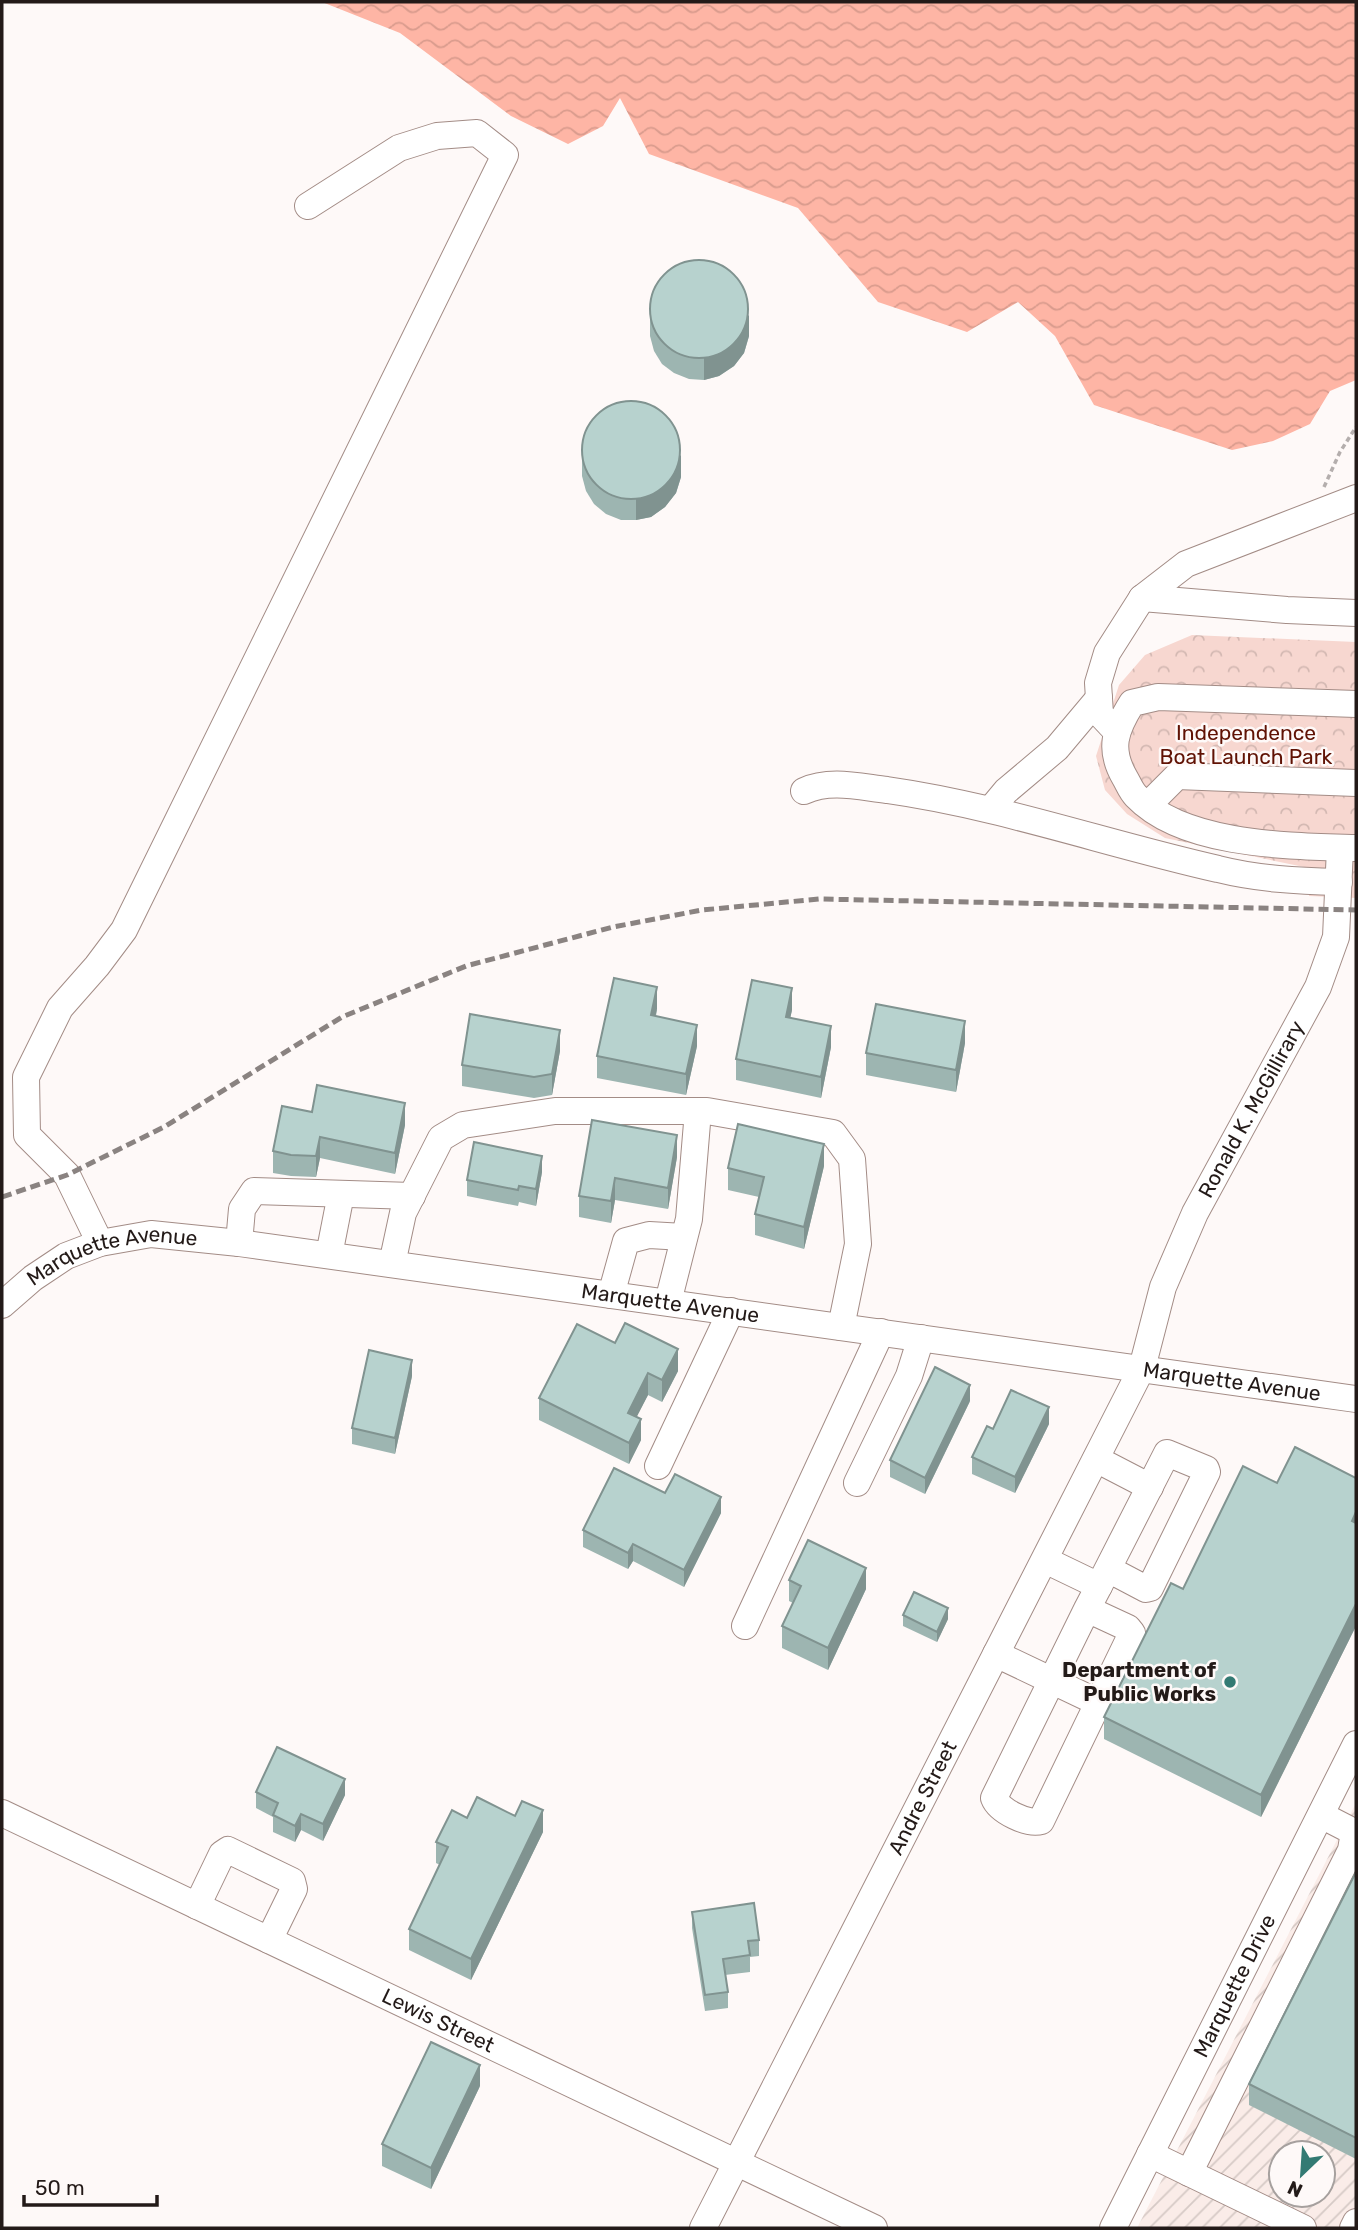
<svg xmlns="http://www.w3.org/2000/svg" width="1358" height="2230" viewBox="0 0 1358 2230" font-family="Rubik,sans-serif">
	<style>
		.industrial { fill: url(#industrial-furrows); fill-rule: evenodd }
		.forest { fill: url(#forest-crowns) }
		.water { fill: url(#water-waves) }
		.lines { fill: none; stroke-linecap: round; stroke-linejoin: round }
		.minor-casing { stroke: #a38c86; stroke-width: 28 }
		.path { stroke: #b4aead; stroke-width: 3.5; stroke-dasharray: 5 3.5; stroke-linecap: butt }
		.minor { stroke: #fff; stroke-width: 26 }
		.rail { stroke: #8a8381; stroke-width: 5; stroke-dasharray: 10 5; stroke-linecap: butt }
		.wall { fill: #9db5b1 }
		.shaded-wall { fill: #809390 }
		.building { fill: #b7d2ce; stroke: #809390; stroke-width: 2 }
		.poi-dot { fill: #337a73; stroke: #fef9f8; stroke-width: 2.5 }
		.labels { text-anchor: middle; stroke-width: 5; stroke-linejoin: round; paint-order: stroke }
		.park-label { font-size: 21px; fill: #601204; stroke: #fef9f8 }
		.street-label { font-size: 21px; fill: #231a18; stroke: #fef9f8 }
		.poi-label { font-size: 21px; font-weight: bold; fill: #231a18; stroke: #fef9f8; text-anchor: end }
	</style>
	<defs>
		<pattern id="industrial-furrows" width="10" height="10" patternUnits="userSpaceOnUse" patternTransform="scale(1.75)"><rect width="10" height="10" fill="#faece8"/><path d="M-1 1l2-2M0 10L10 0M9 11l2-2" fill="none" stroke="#d6cac6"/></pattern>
		<pattern id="forest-crowns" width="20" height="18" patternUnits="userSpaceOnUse" patternTransform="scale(1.75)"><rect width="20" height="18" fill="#f7d7d0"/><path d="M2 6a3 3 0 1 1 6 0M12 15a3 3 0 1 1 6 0" fill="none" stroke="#d3b8b2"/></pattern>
		<pattern id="water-waves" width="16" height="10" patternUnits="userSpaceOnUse" patternTransform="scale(1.75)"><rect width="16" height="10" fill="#feb5a5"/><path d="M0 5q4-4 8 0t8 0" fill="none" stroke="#d99b8d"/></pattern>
	</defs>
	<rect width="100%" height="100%" fill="#fef9f8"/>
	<path class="industrial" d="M1356,1803V2228H1137ZM1281,2153H1323V2195H1281Z"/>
	<polygon class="forest" points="1192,635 1356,642 1356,898 1309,896 1309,868 1165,838 1127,814 1105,790 1096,756 1119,685 1145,655"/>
	<polygon class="water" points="322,2 1356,2 1356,380 1330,391 1310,424 1273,441 1232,450 1094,405 1055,336 1018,302 967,332 878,302 798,208 649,154 620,98 603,126 568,144 511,116 400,33"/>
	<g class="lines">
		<g class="minor-casing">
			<g id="minor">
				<polyline points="1142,598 1287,610 1356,613"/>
				<path d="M1356,704L1158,697L1132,703C1115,730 1108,749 1125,778C1128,783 1131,791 1136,796C1184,846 1290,846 1356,848"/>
				<polyline points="1117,732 1100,714 1098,683 1107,653 1142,598 1186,564 1356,498"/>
				<path d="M804,791C830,779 860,787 887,790C1000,806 1107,844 1218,869C1258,879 1298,881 1339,882"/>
				<polyline points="1148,805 1177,776 1356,783"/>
				<polyline points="991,809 1006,791 1057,748 1099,698"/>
				<polyline points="100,1243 67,1175 27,1135 26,1077 60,1008 97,966 124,930 505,155 477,133 437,136 399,148 308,206"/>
				<polyline points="239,1243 242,1209 254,1191 412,1196"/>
				<polyline points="329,1255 341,1194"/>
				<polyline points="392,1264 403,1213 441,1138 463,1125 555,1111 707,1111 833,1133 852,1159 858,1244 841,1327"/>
				<polyline points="611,1295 626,1241 649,1235 684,1237"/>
				<polyline points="668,1302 689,1219 698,1111"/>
				<path id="s1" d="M2,1305L33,1278L66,1256L100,1243L151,1234L239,1243L1356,1399"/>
				<polyline points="1096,1459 1150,1487"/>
				<polyline points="658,1466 731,1311"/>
				<polyline points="857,1483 909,1376 921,1338"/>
				<path d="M1045,1560L1099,1586L1087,1609L994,1798C999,1811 1028,1825 1041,1821L1132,1633L1128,1628L1087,1609"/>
				<polyline points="1099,1586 1167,1453 1206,1469 1207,1472 1150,1588 1146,1589 1108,1569"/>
				<polyline points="745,1626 881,1332"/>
				<polyline points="996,1654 1099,1703"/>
				<path id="s2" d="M2,1813L874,2228"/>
				<polyline points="197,1906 222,1854 228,1850 292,1881 294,1889 269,1940"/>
				<polyline points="1150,2154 1303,2228"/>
				<polyline points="1189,2173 1351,1850 1354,1832 1321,1815"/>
				<path id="s3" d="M703,2228L1142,1368L1163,1287L1195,1213L1318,987L1336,937L1340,848"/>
				<path id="s4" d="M1113,2228L1356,1744"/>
				<polyline points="1353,2228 1356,2222"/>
			</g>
		</g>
		<polyline class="path" points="1324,487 1340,452 1356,427"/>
		<use href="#minor" class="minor"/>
		<polyline class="rail" points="2,1197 67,1175 164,1127 342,1017 466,966 613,927 702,910 819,899 1356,910"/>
	</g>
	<g class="wall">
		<polygon points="650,299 749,336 744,353 734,366 719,376 704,380 689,379 674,373 662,364 654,351 650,336"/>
		<polygon points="582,440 681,477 676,493 665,507 651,517 636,520 621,520 606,514 594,504 586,491 582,476"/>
		<polygon points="657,1009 656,1016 697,1046 686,1095 597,1078 597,1056"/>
		<polygon points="792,1010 790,1018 831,1047 821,1098 736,1080 736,1059"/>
		<polygon points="965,1043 956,1092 866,1075 866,1053"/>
		<polygon points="560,1051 552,1095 534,1098 462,1086 462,1065"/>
		<polygon points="312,1112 405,1125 395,1174 320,1158 316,1177 291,1176 273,1173 273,1151"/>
		<polygon points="592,1120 677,1157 668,1209 615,1200 611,1223 579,1217 579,1196"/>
		<polygon points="824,1166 804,1249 755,1235 755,1214 759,1197 728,1190 728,1168"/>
		<polygon points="542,1172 536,1206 519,1202 518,1206 467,1196 467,1180"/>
		<polygon points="615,1343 678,1371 662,1402 648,1395 636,1417 641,1440 629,1464 539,1420 539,1398"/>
		<polygon points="412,1376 395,1454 352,1444 352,1428"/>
		<polygon points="970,1401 925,1494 890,1477 890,1460"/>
		<polygon points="1049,1424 1015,1493 972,1474 972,1457 993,1429"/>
		<polygon points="1356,1478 1356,1626 1261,1817 1104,1739 1104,1717 1277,1483"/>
		<polygon points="665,1493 721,1513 684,1587 633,1561 628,1569 583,1547 583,1530"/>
		<polygon points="789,1580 866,1589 828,1670 782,1648 782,1626 793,1603 789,1601"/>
		<polygon points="903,1615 948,1619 937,1642 903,1626"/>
		<polygon points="256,1792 345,1795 323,1841 301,1830 295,1842 273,1832 273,1817 256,1808"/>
		<polygon points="515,1816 543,1832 471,1980 409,1950 409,1929 440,1865 436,1863 436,1842 467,1818"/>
		<polygon points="1356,1872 1356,2159 1249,2105 1249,2084"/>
		<polygon points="692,1912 759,1940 759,1956 750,1957 750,1972 725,1975 728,1992 728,2008 705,2011 692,1928"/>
		<polygon points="480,2086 431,2189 382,2166 382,2144"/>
	</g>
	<g class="shaded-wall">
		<polygon points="749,315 749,336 744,353 734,366 719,376 704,380 704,358"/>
		<polygon points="681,455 681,477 676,493 665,507 651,517 636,520 636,499"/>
		<polygon points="657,987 657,1009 651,1036 651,1015"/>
		<polygon points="792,988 792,1010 786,1038 786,1017"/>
		<polygon points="965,1021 965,1043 956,1092 956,1070"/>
		<polygon points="697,1025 697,1046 686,1095 686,1074"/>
		<polygon points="831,1026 831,1047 821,1098 821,1077"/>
		<polygon points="560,1030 560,1051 552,1095 552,1074"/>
		<polygon points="405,1103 405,1125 395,1174 395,1153"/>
		<polygon points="677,1135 677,1157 668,1209 668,1188"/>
		<polygon points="320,1137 320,1158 316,1177 316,1156"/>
		<polygon points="824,1144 824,1166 804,1249 804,1227"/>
		<polygon points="542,1156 542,1172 536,1206 536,1189"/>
		<polygon points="615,1178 615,1200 611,1223 611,1201"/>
		<polygon points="678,1349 678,1371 662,1402 662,1380"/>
		<polygon points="412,1360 412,1376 395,1454 395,1438"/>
		<polygon points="648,1373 648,1395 628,1434 628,1413"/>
		<polygon points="970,1385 970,1401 925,1494 925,1478"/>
		<polygon points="1049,1407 1049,1424 1015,1493 1015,1477"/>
		<polygon points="641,1419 641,1440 629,1464 629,1443"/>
		<polygon points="721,1497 721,1513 684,1587 684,1570"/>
		<polygon points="1356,1512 1356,1534 1352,1521"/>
		<polygon points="633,1544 633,1561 628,1569 628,1553"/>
		<polygon points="866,1568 866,1589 828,1670 828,1648"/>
		<polygon points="1356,1604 1356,1626 1261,1817 1261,1795"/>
		<polygon points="948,1608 948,1619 937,1642 937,1632"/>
		<polygon points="345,1779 345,1795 323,1841 323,1824"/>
		<polygon points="543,1810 543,1832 471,1980 471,1959"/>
		<polygon points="301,1814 301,1830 295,1842 295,1826"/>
		<polygon points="480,2065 480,2086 431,2189 431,2168"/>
	</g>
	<g class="building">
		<circle cx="699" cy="309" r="49"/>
		<circle cx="631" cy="450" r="49"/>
		<polygon points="614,978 657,987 651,1015 697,1025 686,1074 597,1056"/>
		<polygon points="752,980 792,988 786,1017 831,1026 821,1077 736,1059"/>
		<polygon points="876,1004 965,1021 956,1070 866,1053"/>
		<polygon points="470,1014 560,1030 552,1074 534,1077 462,1065"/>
		<polygon points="317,1085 405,1103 395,1153 320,1137 316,1156 291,1155 273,1151 282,1106 312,1112"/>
		<polygon points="592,1120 677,1135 668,1188 615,1178 611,1201 579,1196"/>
		<polygon points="738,1124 824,1144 804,1227 755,1214 764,1177 728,1168"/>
		<polygon points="474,1142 542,1156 536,1189 519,1186 518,1190 467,1180"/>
		<polygon points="625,1323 678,1349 662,1380 648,1373 628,1413 641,1419 629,1443 539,1398 577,1324 615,1343"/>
		<polygon points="369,1350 412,1360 395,1438 352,1428"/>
		<polygon points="935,1367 970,1385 925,1478 890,1460"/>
		<polygon points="1011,1390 1049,1407 1015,1477 972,1457 987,1426 993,1429"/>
		<polygon points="1295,1447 1356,1478 1356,1512 1352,1521 1356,1523 1356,1604 1261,1795 1104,1717 1171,1583 1183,1589 1243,1466 1277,1483"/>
		<polygon points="614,1468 665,1493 675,1474 721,1497 684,1570 633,1544 628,1553 583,1530"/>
		<polygon points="808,1540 866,1568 828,1648 782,1626 801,1586 789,1580"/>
		<polygon points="914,1592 948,1608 937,1632 903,1615"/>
		<polygon points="277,1747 345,1779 323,1824 301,1814 295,1826 273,1815 278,1803 256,1792"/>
		<polygon points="477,1797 515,1816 522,1801 543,1810 471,1959 409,1929 448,1847 436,1842 452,1810 467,1818"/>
		<polygon points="1356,1872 1356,2138 1249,2084"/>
		<polygon points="754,1903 759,1940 748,1941 750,1955 723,1959 728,1992 705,1995 692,1912"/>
		<polygon points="431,2042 480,2065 431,2168 382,2144"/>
	</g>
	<circle class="poi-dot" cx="1230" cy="1682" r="7"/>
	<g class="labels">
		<g class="park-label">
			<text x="1246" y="740">Independence<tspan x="1246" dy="24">Boat Launch Park</tspan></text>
		</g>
		<g class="street-label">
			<text dy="7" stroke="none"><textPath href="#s3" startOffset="1248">Ronald K. McGillirary</textPath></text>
			<text dy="7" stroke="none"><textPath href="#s1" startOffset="126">Marquette Avenue</textPath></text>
			<text dy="7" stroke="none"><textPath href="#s1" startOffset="693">Marquette Avenue</textPath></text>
			<text dy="7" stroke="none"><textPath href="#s1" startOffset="1260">Marquette Avenue</textPath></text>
			<text dy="7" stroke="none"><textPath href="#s3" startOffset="483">Andre Street</textPath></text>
			<text dy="7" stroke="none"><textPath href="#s4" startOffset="271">Marquette Drive</textPath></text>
			<text dy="7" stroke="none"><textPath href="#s2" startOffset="483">Lewis Street</textPath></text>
		</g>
		<g class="poi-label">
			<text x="1216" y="1677">Department of<tspan x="1216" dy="24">Public Works</tspan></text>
		</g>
	</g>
	<rect width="1358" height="2230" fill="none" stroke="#231a18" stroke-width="7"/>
	<g transform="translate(1302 2174) rotate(205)"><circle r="33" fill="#fef9f8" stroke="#a6a09e" stroke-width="2"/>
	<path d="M0-5L12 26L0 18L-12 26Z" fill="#337a73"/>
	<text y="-10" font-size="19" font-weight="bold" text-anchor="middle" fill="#231a18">N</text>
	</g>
	<path d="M24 2195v10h133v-10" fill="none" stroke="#231a18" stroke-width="3.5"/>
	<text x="35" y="2195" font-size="21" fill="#231a18" stroke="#fef9f8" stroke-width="5" paint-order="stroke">50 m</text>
</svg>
